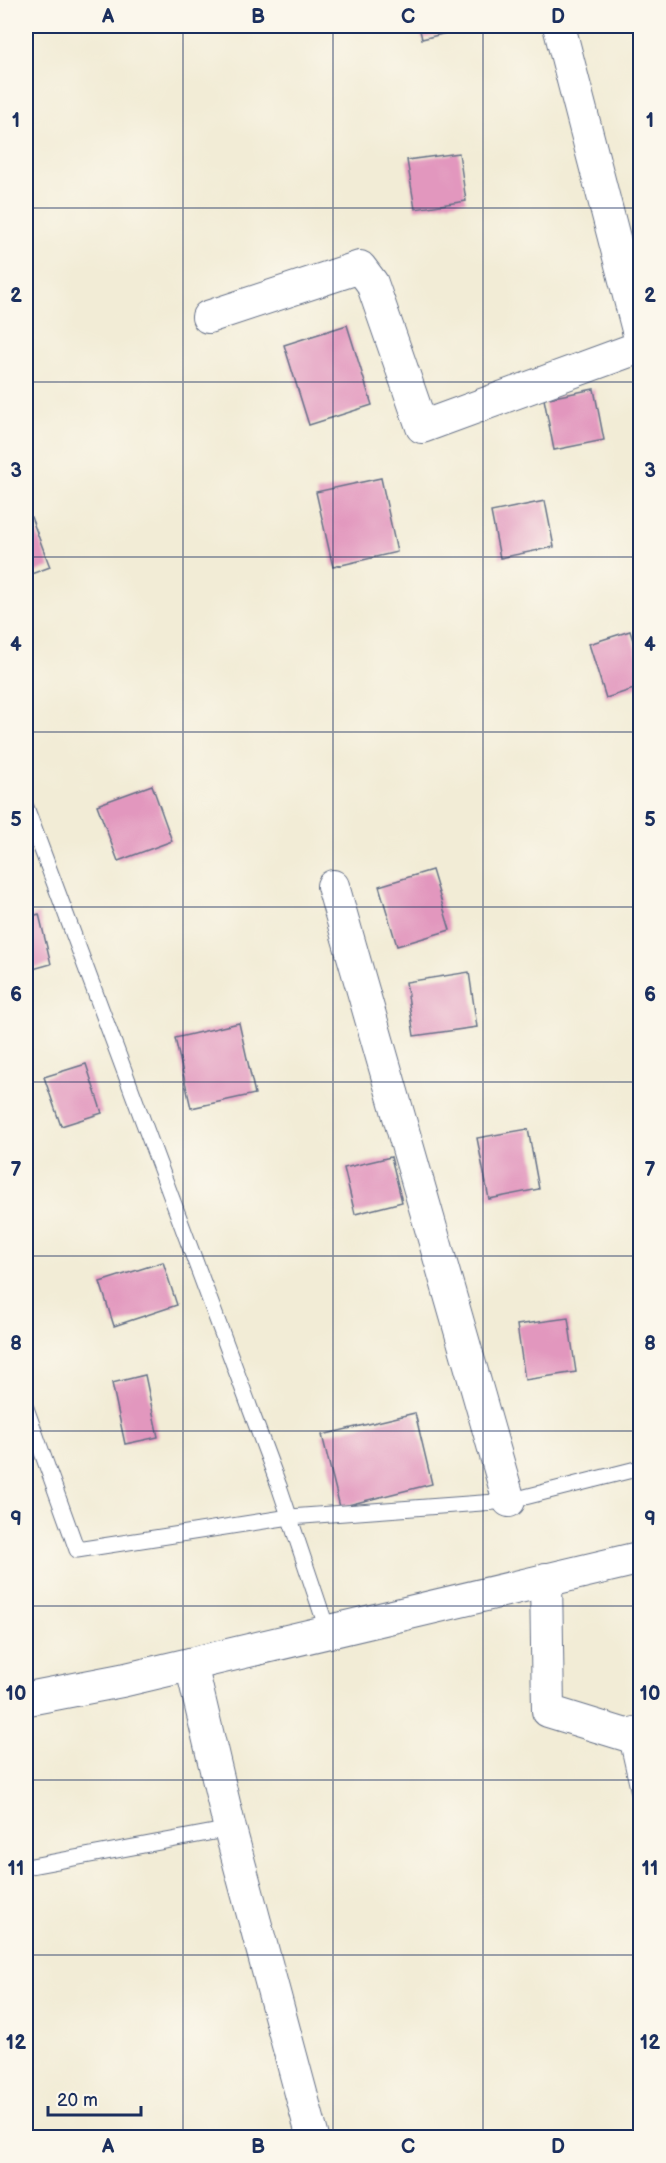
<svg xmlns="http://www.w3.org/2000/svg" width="666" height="2163" viewBox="0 0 666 2163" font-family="'Balsamiq Sans',sans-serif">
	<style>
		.building { fill: #e297be }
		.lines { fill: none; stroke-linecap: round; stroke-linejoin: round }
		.service-casing { stroke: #667188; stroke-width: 17 }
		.minor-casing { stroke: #667188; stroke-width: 34 }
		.secondary-casing { stroke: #667188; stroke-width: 35 }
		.service { stroke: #fff; stroke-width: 15 }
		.minor { stroke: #fff; stroke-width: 32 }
		.secondary { stroke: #fff; stroke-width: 33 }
		.grid { fill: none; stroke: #1b2f5e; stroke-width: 1.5; stroke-opacity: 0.55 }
		.neatline { fill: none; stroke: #1b2f5e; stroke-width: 2 }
		.grid-label { font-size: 20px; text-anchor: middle; font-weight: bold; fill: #1b2f5e }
	</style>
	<rect width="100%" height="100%" fill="#fbf7ec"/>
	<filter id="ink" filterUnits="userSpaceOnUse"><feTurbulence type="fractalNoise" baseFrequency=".0167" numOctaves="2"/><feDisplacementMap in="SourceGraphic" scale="12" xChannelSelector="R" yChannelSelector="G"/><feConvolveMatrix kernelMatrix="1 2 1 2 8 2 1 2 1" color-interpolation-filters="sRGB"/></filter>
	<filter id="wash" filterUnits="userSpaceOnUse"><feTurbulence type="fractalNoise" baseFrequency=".008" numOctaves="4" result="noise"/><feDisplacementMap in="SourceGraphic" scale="24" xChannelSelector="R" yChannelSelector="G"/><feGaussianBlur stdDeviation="1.35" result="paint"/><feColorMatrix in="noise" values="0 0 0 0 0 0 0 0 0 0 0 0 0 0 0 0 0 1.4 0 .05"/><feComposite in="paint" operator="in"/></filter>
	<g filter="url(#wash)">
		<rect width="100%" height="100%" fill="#f2ecd6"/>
		<g id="blocks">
			<g class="building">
				<polygon points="419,26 474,26 422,39"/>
				<polygon points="459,153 466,201 415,209 407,160"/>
				<polygon points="347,325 372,405 309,425 284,345"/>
				<polygon points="594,389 604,440 554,450 544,399"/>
				<polygon points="381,478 397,552 333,567 316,492"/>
				<polygon points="545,501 554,547 500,558 491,512"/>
				<polygon points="31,517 50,567 26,576 26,519"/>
				<polygon points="630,631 640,662 640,687 606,698 589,644"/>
				<polygon points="152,785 172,841 118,861 97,805"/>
				<polygon points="432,870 450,930 397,946 379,886"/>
				<polygon points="39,914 51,964 26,971 26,918"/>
				<polygon points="469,972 477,1027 414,1036 406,982"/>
				<polygon points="239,1023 255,1094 191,1108 175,1038"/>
				<polygon points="86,1064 102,1113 61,1126 44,1077"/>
				<polygon points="528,1129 539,1189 489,1199 477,1138"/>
				<polygon points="391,1157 402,1202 355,1214 344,1168"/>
				<polygon points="163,1262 177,1305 114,1326 100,1282"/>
				<polygon points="568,1318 576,1372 525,1380 517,1325"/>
				<polygon points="145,1375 158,1437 125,1444 112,1383"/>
				<polygon points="415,1413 432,1484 340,1507 322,1435"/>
			</g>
		</g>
	</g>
	<g filter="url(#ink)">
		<use href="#blocks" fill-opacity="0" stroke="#667188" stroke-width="1.5"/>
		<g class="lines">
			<g class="service-casing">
				<g id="service">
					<polyline points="26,807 279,1486 328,1632"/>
					<polyline points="26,1408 77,1550 290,1517 509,1501 640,1468"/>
					<polyline points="626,1735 640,1797"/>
					<polyline points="26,1867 230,1829"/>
				</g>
			</g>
			<g class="minor-casing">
				<g id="minor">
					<polyline points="559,26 640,338"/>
					<polyline points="208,317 360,267 372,283 422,427 640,347"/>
					<polyline points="333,886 509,1501"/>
					<polyline points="546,1579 548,1711 626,1735 640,1732"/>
					<polyline points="191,1664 230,1829 313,2138"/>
				</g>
			</g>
			<g class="secondary-casing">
				<polyline id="secondary" points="26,1699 124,1680 640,1558"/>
			</g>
			<use href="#service" class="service"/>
			<use href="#minor" class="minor"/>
			<use href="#secondary" class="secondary"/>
		</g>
	</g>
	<path class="grid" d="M183,26V2138M333,26V2138M483,26V2138M26,208H640M26,382H640M26,557H640M26,732H640M26,907H640M26,1082H640M26,1256H640M26,1431H640M26,1606H640M26,1780H640M26,1955H640"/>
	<rect width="666" height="2163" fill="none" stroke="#fbf7ec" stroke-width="66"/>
	<path d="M48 2106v9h93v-9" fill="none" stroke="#1b2f5e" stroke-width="3"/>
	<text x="57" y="2106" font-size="18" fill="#1b2f5e" stroke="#fbf7ec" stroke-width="4.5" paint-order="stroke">20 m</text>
	<rect x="33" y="33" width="600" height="2097" class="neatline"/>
	<g class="grid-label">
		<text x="108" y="23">A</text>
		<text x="258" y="23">B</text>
		<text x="408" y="23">C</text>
		<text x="558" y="23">D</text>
		<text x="16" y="127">1</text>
		<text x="650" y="127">1</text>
		<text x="16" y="302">2</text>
		<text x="650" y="302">2</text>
		<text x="16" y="477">3</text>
		<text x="650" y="477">3</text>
		<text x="16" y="651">4</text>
		<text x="650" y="651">4</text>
		<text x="16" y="826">5</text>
		<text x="650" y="826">5</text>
		<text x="16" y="1001">6</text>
		<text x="650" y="1001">6</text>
		<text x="16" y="1176">7</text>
		<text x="650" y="1176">7</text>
		<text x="16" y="1350">8</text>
		<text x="650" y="1350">8</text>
		<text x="16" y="1525">9</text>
		<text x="650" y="1525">9</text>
		<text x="16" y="1700">10</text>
		<text x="650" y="1700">10</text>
		<text x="16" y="1875">11</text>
		<text x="650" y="1875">11</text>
		<text x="16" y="2049">12</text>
		<text x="650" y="2049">12</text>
		<text x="108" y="2153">A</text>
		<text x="258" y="2153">B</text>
		<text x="408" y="2153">C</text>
		<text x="558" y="2153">D</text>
	</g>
</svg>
